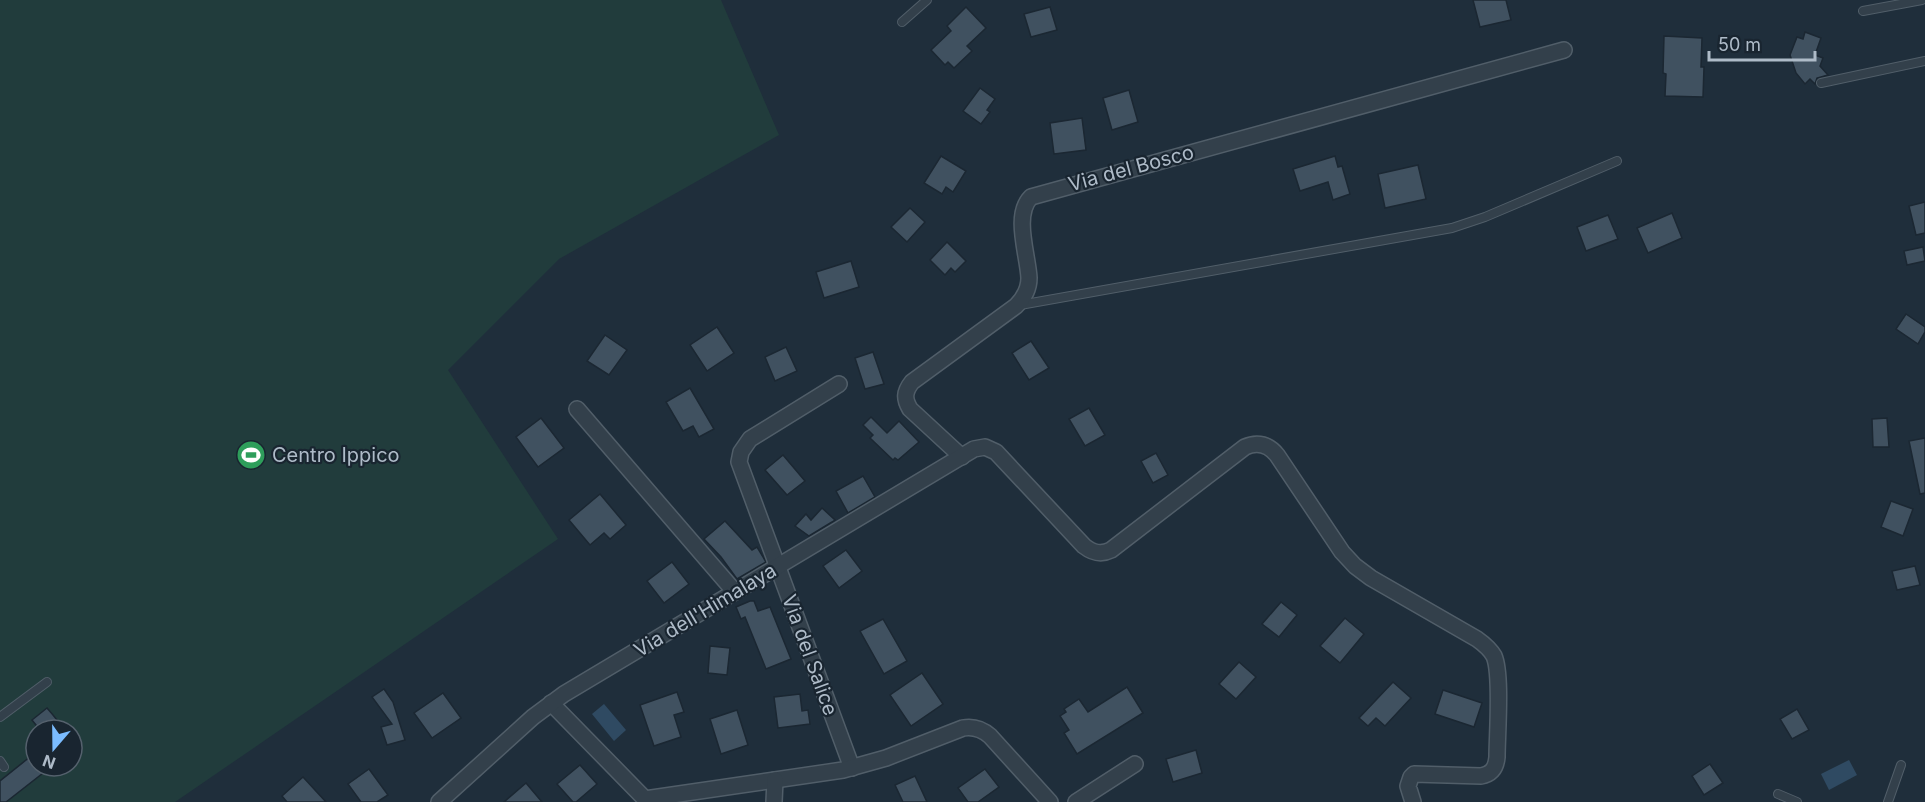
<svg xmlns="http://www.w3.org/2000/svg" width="1925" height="802" viewBox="0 0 1925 802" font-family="Inter,sans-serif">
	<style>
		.green { fill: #213c3c }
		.water { fill: #2f4a62 }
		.building { fill: #405160; stroke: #1b2732; stroke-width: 1.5 }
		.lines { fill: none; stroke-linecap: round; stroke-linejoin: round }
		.service-casing { stroke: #515e69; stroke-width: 10 }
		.minor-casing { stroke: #515e69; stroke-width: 18 }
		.service { stroke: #33404b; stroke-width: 8 }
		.minor { stroke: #33404b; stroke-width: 15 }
		.labels { text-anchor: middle; stroke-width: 4.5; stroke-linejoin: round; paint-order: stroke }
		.street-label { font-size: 20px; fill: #aebbc8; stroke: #192530 }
		.poi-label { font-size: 20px; fill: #aebbc8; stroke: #192530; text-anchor: start }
	</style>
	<rect width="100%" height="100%" fill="#1f2e3b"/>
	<polygon class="green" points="0,0 721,0 779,135 559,259 448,370 558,539 175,802 6,802 52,766 72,766 72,750 77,746 72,739 72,730 36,730 36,752 0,780"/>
	<g class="water">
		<polygon points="604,704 626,730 614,741 592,714"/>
		<polygon points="1849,760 1857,775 1829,790 1821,774"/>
	</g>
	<g class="building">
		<polygon points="1473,0 1506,0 1511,20 1480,27"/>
		<polygon points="966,7 986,28 967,46 972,51 954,68 948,62 945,65 931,50 951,31 947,26"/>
		<polygon points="1050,7 1057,30 1031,37 1024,14"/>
		<polygon points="1805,32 1821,38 1815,55 1823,58 1820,66 1828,75 1817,78 1815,84 1810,79 1805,84 1796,73 1790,55 1797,37 1803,39"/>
		<polygon points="1664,36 1702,38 1701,67 1704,67 1703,97 1665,96 1666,74 1663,73"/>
		<polygon points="980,88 995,99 987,110 990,112 981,124 963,111"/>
		<polygon points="1129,90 1138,122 1112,130 1103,98"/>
		<polygon points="1082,118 1086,150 1054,154 1050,123"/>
		<polygon points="941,156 966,171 953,192 946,187 942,194 924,183"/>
		<polygon points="1335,156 1338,167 1342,166 1350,194 1333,200 1328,182 1300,191 1293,169"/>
		<polygon points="1418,165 1426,199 1385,208 1378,174"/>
		<polygon points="1925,202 1925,233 1916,235 1909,206"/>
		<polygon points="910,208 925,222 907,242 891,227"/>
		<polygon points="1672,213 1682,238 1648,253 1637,228"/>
		<polygon points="1608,215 1618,239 1586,251 1577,227"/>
		<polygon points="947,242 966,261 955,272 951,268 945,275 930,260"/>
		<polygon points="1923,247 1925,261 1907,265 1904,251"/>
		<polygon points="851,261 859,287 824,298 816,272"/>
		<polygon points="1906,314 1925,327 1925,332 1918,344 1896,329"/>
		<polygon points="717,327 734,353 707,371 690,345"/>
		<polygon points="605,335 627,350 609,375 587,361"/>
		<polygon points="1031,341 1049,368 1029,380 1012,353"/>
		<polygon points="786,347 797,371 775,381 765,357"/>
		<polygon points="873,352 884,384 865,389 855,358"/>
		<polygon points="690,388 714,429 699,437 693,426 683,431 666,402"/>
		<polygon points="1089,408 1105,435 1085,446 1069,419"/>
		<polygon points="871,417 887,433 899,421 919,442 898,460 895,458 893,460 870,438 873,435 863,425"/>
		<polygon points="541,418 564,448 538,467 516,437"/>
		<polygon points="1887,418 1889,447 1873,447 1872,419"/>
		<polygon points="1925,438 1925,493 1920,494 1909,441"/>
		<polygon points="1156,453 1168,475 1153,483 1141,461"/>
		<polygon points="783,455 805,481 787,495 765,470"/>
		<polygon points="863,476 875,497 848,513 836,491"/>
		<polygon points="600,494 626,525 610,539 604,533 590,545 569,520"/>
		<polygon points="1891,501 1913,509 1903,536 1881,527"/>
		<polygon points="822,508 835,520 832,522 809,536 795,526 806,514 811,520"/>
		<polygon points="725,521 752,550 757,547 766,562 737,579 721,557 704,539"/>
		<polygon points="846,550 862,571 839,588 823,566"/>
		<polygon points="672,562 689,584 664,603 647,581"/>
		<polygon points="1915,566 1920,585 1897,590 1892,571"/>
		<polygon points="750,601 754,601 758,611 770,607 791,659 766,669 745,617 741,619 736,607"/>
		<polygon points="1281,602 1297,615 1279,637 1262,624"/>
		<polygon points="1345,618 1364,634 1340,663 1320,646"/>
		<polygon points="883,619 907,661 884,674 860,631"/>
		<polygon points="710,646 730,648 727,675 708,673"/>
		<polygon points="1239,662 1256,677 1236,699 1219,684"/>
		<polygon points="922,673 943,704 911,726 890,695"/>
		<polygon points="1393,682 1411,698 1385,726 1376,718 1368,726 1359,718"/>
		<polygon points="1127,687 1143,713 1077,754 1064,733 1069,730 1060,716 1066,712 1064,709 1079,699 1088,712"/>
		<polygon points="384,689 393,702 405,740 387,745 381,727 392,724 372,697"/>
		<polygon points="1443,690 1482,703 1474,727 1435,714"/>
		<polygon points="677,692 684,712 674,715 681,737 654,746 640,705"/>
		<polygon points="443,693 461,718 432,738 414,713"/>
		<polygon points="800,694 802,711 808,710 810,724 778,728 774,697"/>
		<polygon points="47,708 53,715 65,730 40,730 32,720"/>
		<polygon points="1797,709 1809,730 1792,739 1780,719"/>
		<polygon points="737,710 748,745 721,754 710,719"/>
		<polygon points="1196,750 1202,773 1173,782 1166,759"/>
		<polygon points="36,752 36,766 52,766 6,802 0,802 0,781"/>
		<polygon points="1710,764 1723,783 1704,795 1692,776"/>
		<polygon points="580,765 597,784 576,802 573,802 557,784"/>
		<polygon points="369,769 388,795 377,802 361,802 348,784"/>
		<polygon points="985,769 999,787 978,802 968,802 958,788"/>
		<polygon points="915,776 927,802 903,802 895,785"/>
		<polygon points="303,777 326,802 287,802 282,796"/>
		<polygon points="526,783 542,802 504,802"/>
	</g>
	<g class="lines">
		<g class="service-casing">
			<g id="service">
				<polyline points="1863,11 1922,0"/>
				<polyline points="902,22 927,0"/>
				<polyline points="1821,83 1925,61"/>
				<polyline points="1020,305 1452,228 1485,217 1617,161"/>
				<polyline points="0,717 47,682"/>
				<polyline points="0,761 4,767"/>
				<polyline points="1778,794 1797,802"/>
				<polyline points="1888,802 1901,765"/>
			</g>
		</g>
		<g class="minor-casing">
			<g id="minor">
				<polyline points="839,384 750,439 741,452 739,462 852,768"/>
				<polyline points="577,409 735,592"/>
				<path d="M962,457L910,409C904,399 904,392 912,382L1016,306C1024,298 1029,290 1029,278C1028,255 1013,215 1031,197L1564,50"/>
				<path d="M551,703L645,799L843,770L886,758L963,728C974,726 982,729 990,736L1050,802"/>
				<path d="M439,802L533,717L564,694L974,449L985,447L996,452L1084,546C1093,553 1101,555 1111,550L1245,447C1258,441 1269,445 1277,455L1342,552L1355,566L1371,578L1477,639C1484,644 1490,649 1494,656C1502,674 1497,735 1497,757C1496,768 1492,774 1481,776L1414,774L1411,777L1408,786L1413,802"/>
				<polyline points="774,802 775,780"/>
				<polyline points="1076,802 1135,764"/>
			</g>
		</g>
		<use href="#service" class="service"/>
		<use href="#minor" class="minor"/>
	</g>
	<defs>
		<g id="stadium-disc" transform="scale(1.5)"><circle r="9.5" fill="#2e9e5b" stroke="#192530"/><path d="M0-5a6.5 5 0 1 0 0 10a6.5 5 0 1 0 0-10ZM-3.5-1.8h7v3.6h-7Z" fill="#fff"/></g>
	</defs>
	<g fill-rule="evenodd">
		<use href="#stadium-disc" x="251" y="455"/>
	</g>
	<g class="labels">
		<g class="street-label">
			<text transform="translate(1131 168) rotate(-15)" y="7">Via del Bosco</text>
			<text transform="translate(705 610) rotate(-31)" y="7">Via dell'Himalaya</text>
			<text transform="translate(810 655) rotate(70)" y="7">Via del Salice</text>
		</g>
		<g class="poi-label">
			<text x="272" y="462">Centro Ippico</text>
		</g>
	</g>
	<g transform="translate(54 748) rotate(200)"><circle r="28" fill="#192530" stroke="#55616d" stroke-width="1.5"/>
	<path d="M0-4.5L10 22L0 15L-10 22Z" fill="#7bbcff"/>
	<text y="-9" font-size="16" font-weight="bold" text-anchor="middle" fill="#aebbc8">N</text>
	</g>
	<path d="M1709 51v9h106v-9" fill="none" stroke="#aebbc8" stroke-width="3"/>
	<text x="1718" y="51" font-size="18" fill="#aebbc8" stroke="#192530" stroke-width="4.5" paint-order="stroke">50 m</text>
</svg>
